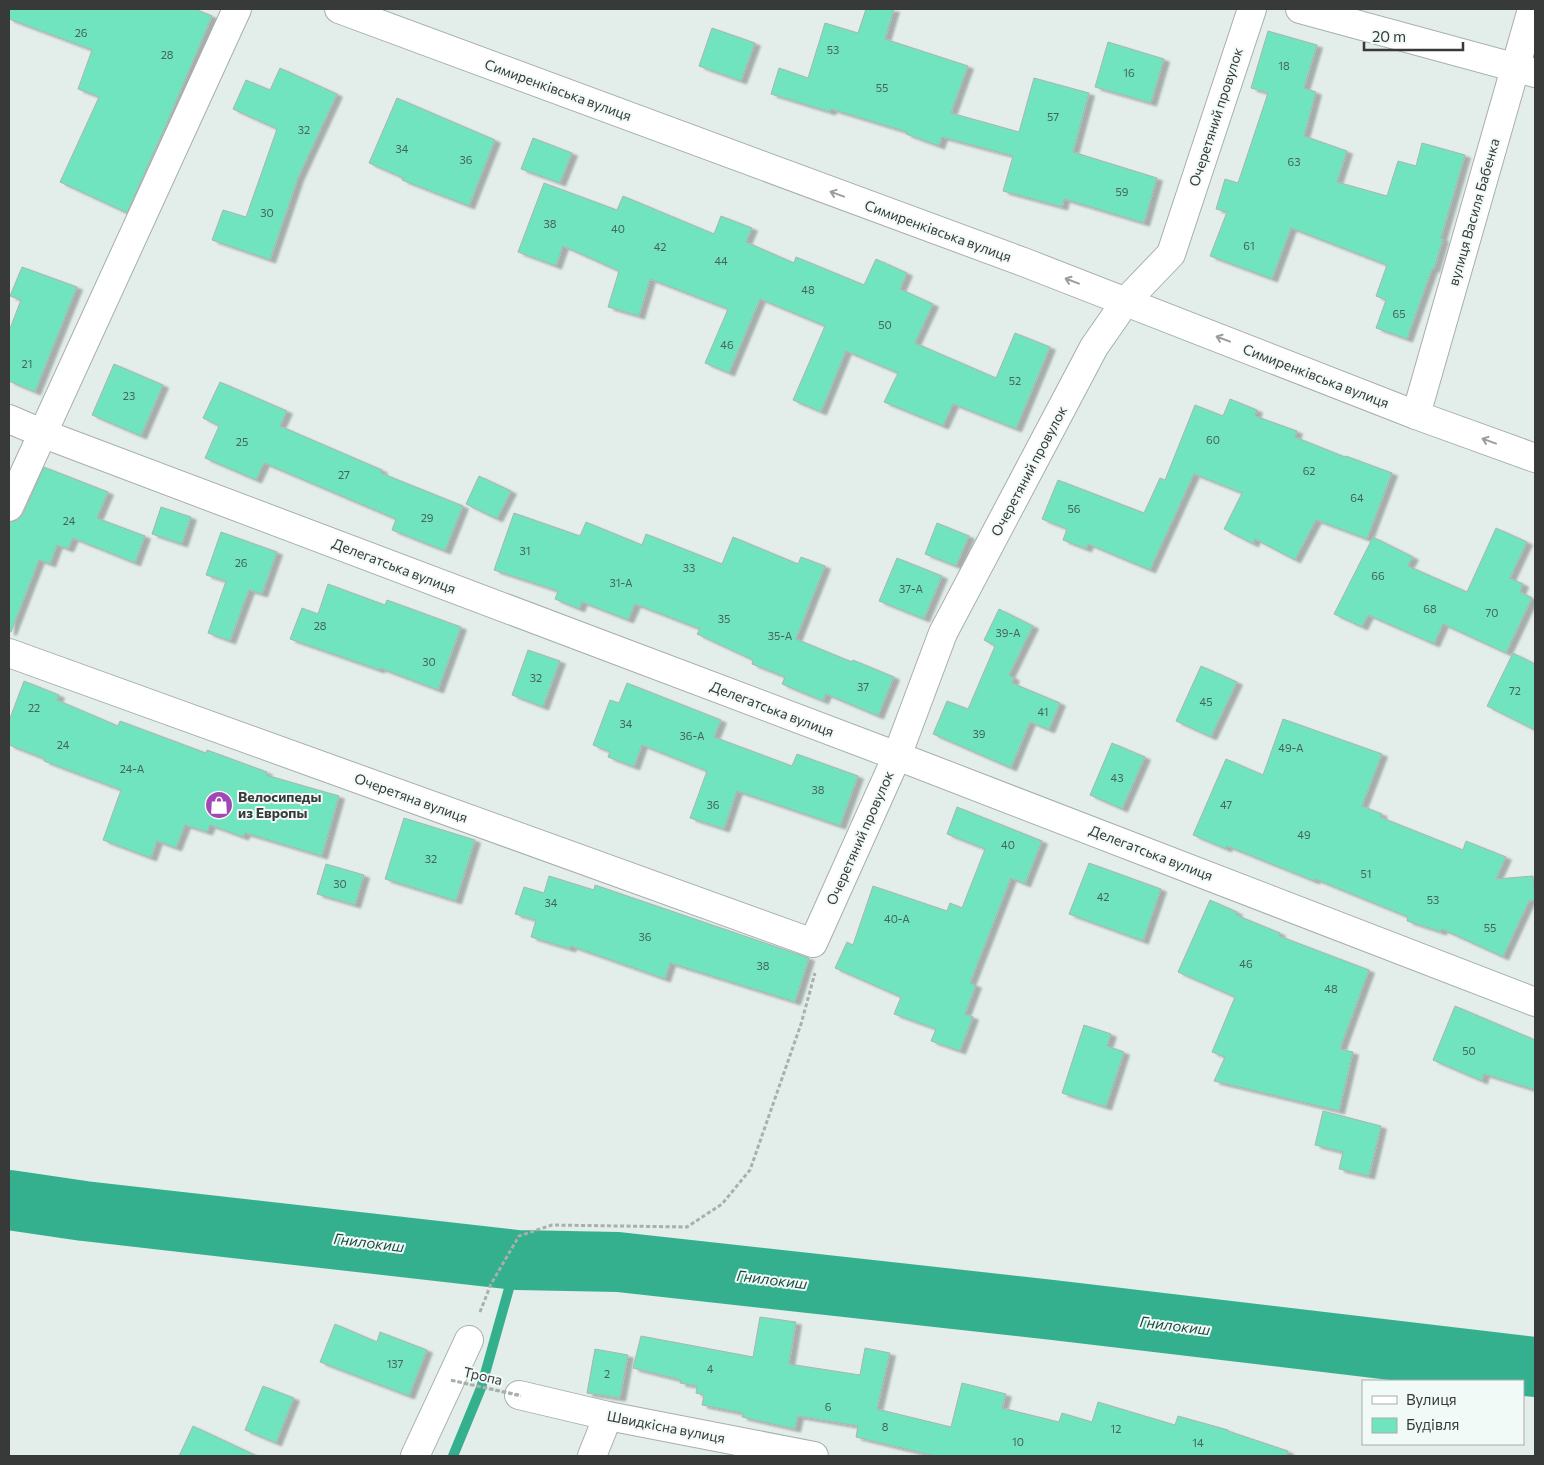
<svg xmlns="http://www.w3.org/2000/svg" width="1544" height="1465" viewBox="0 0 1544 1465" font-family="Commissioner,sans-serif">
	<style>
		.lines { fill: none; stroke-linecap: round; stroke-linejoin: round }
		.stream { stroke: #35b08e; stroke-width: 10 }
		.river { stroke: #35b08e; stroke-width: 60 }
		.building { fill: #70e3bf; stroke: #abb4b0; filter: url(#shadow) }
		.minor-casing { stroke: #a6afac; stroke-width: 30 }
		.major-casing { stroke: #a6afac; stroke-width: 30 }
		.path { stroke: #a8afac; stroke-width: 3; stroke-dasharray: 4 2.5; stroke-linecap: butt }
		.minor { stroke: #fff; stroke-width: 28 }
		.major { stroke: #fff; stroke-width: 28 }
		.path-bridge { stroke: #a8afac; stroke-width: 3; stroke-dasharray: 4 2.5; stroke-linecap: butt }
		.oneway { stroke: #9b9c9c }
		.labels { text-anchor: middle; stroke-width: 4; stroke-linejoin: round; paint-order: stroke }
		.number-label { font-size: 11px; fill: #45645a }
		.street-label { font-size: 14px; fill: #373a39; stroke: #f1faf6 }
		.poi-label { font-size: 14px; font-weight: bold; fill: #373a39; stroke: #f1faf6; text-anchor: start }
		.water-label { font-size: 15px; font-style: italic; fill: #1b4c3e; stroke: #f1faf6 }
	</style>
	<defs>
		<filter id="shadow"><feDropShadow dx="5.5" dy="3" stdDeviation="1" flood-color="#0004"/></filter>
	</defs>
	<rect width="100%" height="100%" fill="#e3ede9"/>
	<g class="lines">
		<polyline class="stream" points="453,1456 481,1388 517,1260"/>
		<polyline class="river" points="9,1200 84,1211 517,1260 618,1262 1053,1310 1535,1367"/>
	</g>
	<g class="building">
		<polygon points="9,9 195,9 212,16 166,125 127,213 60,182 99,97 78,89 92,50 9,19"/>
		<polygon points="866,9 894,9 885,39 968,66 951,113 1019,132 1034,78 1089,93 1073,152 1157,178 1144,223 1064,199 1062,207 1003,191 1013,156 942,137 939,146 906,134 907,132 831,109 830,112 771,94 779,68 808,78 825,23 858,33"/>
		<polygon points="712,28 755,43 741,81 699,66"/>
		<polygon points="1268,31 1317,45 1304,88 1316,92 1304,136 1347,151 1337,182 1387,196 1398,161 1416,166 1422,143 1465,155 1441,238 1443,239 1434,269 1432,269 1407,339 1376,328 1386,300 1376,296 1387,265 1291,228 1272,279 1210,256 1227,212 1216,209 1225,179 1238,183 1268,93 1251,88"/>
		<polygon points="1108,42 1164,59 1151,103 1095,87"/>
		<polygon points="280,68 337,94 298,178 270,260 212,240 223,210 246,217 277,129 233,109 246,80 270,90"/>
		<polygon points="397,98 495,140 469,206 402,180 403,178 369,163"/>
		<polygon points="533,138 572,153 560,183 521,169"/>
		<polygon points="544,183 617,210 623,196 714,234 721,216 752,228 746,242 794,263 796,257 864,285 876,259 907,273 900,289 933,304 915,343 996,378 1015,333 1050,347 1016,429 953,404 943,426 884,402 898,373 846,351 821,412 793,400 825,326 760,299 729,373 705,363 728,309 650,279 639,316 608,307 619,271 563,246 556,266 518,252"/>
		<polygon points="22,267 77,287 35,392 9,381 9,331 21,300 10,296"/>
		<polygon points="114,364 163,385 141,436 92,415"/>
		<polygon points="220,382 287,411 280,426 382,470 381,473 463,506 445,551 392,530 396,519 264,463 256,480 205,458 219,426 203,418"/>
		<polygon points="1230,399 1257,410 1255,416 1297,431 1295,437 1345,457 1346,456 1392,473 1367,539 1316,520 1295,560 1255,539 1253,544 1224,529 1242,493 1194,474 1150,570 1088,544 1086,549 1063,540 1067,529 1042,519 1058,480 1144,513 1160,478 1165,480 1195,405 1223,416"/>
		<polygon points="44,467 108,492 97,518 145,536 135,563 73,538 68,549 57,545 50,564 39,560 11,632 9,632 9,522 18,520 23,514"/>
		<polygon points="479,476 511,491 497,519 466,504"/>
		<polygon points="161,507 191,517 182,544 152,534"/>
		<polygon points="514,513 580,536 586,522 642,545 646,534 722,564 733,537 798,564 801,557 825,566 796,639 852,662 853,660 894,677 878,716 826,694 823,701 782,684 785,677 752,664 753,660 697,634 700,629 635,604 628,620 582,602 579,609 555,599 558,591 494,570"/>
		<polygon points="937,523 969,536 956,566 925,554"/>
		<polygon points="1496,528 1527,542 1510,578 1523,584 1520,592 1532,598 1506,653 1443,624 1434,644 1368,615 1362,627 1334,614 1373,537 1413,557 1408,566 1467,592"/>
		<polygon points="221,532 277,552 262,594 249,590 230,641 208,633 226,581 206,575"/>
		<polygon points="897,558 942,576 924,619 879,601"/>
		<polygon points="328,584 385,605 387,600 461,627 438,690 380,668 379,670 290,639 302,608 318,614"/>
		<polygon points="999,609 1033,626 1009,675 1014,678 1012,683 1060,703 1049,730 1030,722 1011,768 933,734 947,701 968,709 995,646 984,640"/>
		<polygon points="528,650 560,661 543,707 512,695"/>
		<polygon points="1513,653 1535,664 1535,730 1487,706"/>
		<polygon points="1201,666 1237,682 1211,737 1176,721"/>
		<polygon points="24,681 59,695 57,700 118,726 120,721 206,753 207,750 267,772 266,775 339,796 322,856 245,833 243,837 210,825 207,832 185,825 176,848 157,841 151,858 103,840 121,790 44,761 45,759 9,745 9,721"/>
		<polygon points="627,683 721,720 714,737 792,766 797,754 858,776 840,826 737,791 724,829 690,818 707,771 642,745 634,767 608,757 610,752 593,745 610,700 619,703"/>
		<polygon points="1283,719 1382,754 1362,806 1382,814 1380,817 1463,850 1466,841 1506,857 1496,879 1533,876 1535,900 1529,901 1503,957 1442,929 1441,932 1407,921 1408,917 1315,879 1314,881 1227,846 1226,849 1193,835 1226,759 1263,775"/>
		<polygon points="1112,743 1145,757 1122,809 1090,795"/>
		<polygon points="957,807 1042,841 1025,884 1011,878 970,983 976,985 965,1014 973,1017 960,1051 931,1041 936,1029 894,1014 901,997 835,968 847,942 853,945 873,886 947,911 950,903 962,908 985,849 947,834"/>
		<polygon points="404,818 475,840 456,901 385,879"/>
		<polygon points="1089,863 1161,889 1143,941 1069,914"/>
		<polygon points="326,864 364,875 355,905 317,894"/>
		<polygon points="549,876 594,890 595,885 809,958 795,1002 670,963 665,979 571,946 570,949 531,937 536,920 515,914 524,887 544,893"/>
		<polygon points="1210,900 1237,912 1236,915 1280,933 1279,936 1369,970 1340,1049 1353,1052 1339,1111 1214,1081 1225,1057 1212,1052 1235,997 1178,972"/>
		<polygon points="1455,1006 1535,1040 1535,1090 1484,1074 1482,1081 1433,1060"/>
		<polygon points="1084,1025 1111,1034 1107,1046 1124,1052 1106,1107 1062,1093"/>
		<polygon points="1323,1111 1381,1126 1369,1176 1339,1169 1343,1152 1315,1145"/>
		<polygon points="760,1317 796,1322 789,1364 860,1375 865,1348 890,1353 877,1409 951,1427 962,1383 1006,1394 1002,1408 1059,1422 1062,1413 1092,1422 1098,1402 1175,1425 1178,1416 1228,1430 1228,1431 1288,1451 1287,1456 935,1456 856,1437 858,1426 798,1416 795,1429 742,1417 743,1413 702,1405 704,1395 696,1393 697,1386 680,1383 681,1380 633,1368 641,1336 753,1357"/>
		<polygon points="335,1324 377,1342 380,1332 427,1350 409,1396 320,1362"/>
		<polygon points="595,1349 628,1355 620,1398 587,1393"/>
		<polygon points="263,1386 294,1398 276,1443 245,1430"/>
		<polygon points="193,1426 257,1456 179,1456"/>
	</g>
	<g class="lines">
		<g class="minor-casing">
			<g id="minor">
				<polyline points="1300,9 1535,73"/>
				<polyline points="1416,415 1532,9"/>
				<polyline points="9,419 44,434 897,756 1535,1002"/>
				<polyline points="9,507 237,9"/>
				<polyline points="9,653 813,943 897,756 943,633 1094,347 1126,301 1171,254 1252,9"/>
				<polyline points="519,1395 608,1416 814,1456"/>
				<polyline points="415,1456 469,1340"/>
				<polyline points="592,1456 608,1416"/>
			</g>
		</g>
		<g class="major-casing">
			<polyline id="major" points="339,9 1026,263 1416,415 1535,458"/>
		</g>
		<polyline class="path" points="480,1312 491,1284 519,1236 552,1225 687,1227 722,1204 750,1170 801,1024 815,973"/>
		<use href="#minor" class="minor"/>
		<use href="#major" class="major"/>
		<polyline class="path-bridge" points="519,1395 450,1380 521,1396"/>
	</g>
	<defs><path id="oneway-shaft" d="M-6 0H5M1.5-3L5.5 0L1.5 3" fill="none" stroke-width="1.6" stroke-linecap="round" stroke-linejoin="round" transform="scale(1.25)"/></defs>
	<g class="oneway">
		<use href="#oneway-shaft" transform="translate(837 194) rotate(-160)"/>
		<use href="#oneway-shaft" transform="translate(1072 281) rotate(-159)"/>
		<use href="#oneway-shaft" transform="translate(1223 339) rotate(-159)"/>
		<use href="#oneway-shaft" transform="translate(1489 441) rotate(-160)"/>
	</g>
	<defs>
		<g id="shop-disc" transform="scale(1.4375)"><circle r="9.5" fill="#a148b4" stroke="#f1faf6"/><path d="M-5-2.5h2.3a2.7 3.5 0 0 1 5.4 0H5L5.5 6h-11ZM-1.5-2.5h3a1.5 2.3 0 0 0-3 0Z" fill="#fff"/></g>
	</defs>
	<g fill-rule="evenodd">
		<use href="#shop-disc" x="219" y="805"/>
	</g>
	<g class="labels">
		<g class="number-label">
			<text x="81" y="37">26</text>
			<text x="833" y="54">53</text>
			<text x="167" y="59">28</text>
			<text x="1284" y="70">18</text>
			<text x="1129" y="77">16</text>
			<text x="882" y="92">55</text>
			<text x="1053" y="121">57</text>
			<text x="304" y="134">32</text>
			<text x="402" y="153">34</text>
			<text x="466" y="164">36</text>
			<text x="1294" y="166">63</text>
			<text x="1122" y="196">59</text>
			<text x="267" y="217">30</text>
			<text x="550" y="228">38</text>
			<text x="618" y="233">40</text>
			<text x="1249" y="250">61</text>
			<text x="660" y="251">42</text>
			<text x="721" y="265">44</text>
			<text x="808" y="294">48</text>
			<text x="1399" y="318">65</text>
			<text x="885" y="329">50</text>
			<text x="727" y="349">46</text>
			<text x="27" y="368">21</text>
			<text x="1015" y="385">52</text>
			<text x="129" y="400">23</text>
			<text x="1213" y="444">60</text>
			<text x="242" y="446">25</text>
			<text x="1309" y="475">62</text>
			<text x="344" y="479">27</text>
			<text x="1357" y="502">64</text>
			<text x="1074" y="513">56</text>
			<text x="427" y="522">29</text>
			<text x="69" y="525">24</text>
			<text x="525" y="555">31</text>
			<text x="241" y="567">26</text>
			<text x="689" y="572">33</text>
			<text x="1378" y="580">66</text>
			<text x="621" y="587">31-А</text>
			<text x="911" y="593">37-А</text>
			<text x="1430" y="613">68</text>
			<text x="1492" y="617">70</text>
			<text x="724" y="623">35</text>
			<text x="320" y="630">28</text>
			<text x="1008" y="637">39-А</text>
			<text x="780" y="640">35-А</text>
			<text x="429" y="666">30</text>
			<text x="536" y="682">32</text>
			<text x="863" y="691">37</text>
			<text x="1515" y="695">72</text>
			<text x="1206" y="706">45</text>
			<text x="34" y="712">22</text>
			<text x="1043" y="716">41</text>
			<text x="626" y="728">34</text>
			<text x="979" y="738">39</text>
			<text x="692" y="740">36-А</text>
			<text x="63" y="749">24</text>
			<text x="1291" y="752">49-А</text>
			<text x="132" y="773">24-А</text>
			<text x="1117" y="782">43</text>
			<text x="818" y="794">38</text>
			<text x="713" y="809">36</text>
			<text x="1226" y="809">47</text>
			<text x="1304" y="839">49</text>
			<text x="1008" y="849">40</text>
			<text x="431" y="863">32</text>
			<text x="1366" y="878">51</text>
			<text x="340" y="888">30</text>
			<text x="1103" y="901">42</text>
			<text x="1433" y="904">53</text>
			<text x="551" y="907">34</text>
			<text x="897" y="923">40-А</text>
			<text x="1490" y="932">55</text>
			<text x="645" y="941">36</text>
			<text x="1246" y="968">46</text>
			<text x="763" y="970">38</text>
			<text x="1331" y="993">48</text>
			<text x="1469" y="1055">50</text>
			<text x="395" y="1368">137</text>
			<text x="710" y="1373">4</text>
			<text x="607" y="1378">2</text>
			<text x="828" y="1411">6</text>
			<text x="885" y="1431">8</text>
			<text x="1116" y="1433">12</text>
			<text x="1018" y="1446">10</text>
			<text x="1198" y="1447">14</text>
		</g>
		<g class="street-label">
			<text transform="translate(558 90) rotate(20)" y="5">Симиренківська вулиця</text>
			<text transform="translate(1216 117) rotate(-72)" y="5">Очеретяний провулок</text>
			<text transform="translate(1474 212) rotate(-74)" y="5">вулиця Василя Бабенка</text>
			<text transform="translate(938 231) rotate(20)" y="5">Симиренківська вулиця</text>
			<text transform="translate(1316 376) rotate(21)" y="5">Симиренківська вулиця</text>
			<text transform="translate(1029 471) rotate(-62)" y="5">Очеретяний провулок</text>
			<text transform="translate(394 566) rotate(21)" y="5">Делегатська вулиця</text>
			<text transform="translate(772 709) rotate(21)" y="5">Делегатська вулиця</text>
			<text transform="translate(411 798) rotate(20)" y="5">Очеретяна вулиця</text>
			<text transform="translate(860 838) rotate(-66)" y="5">Очеретяний провулок</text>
			<text transform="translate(1151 853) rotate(21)" y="5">Делегатська вулиця</text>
			<text transform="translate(483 1376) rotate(13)" y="5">Тропа</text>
			<text transform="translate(666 1427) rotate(11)" y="5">Швидкісна вулиця</text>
		</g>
		<g class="poi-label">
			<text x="238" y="802">Велосипеды<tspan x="238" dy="16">из Европы</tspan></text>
		</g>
		<g class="water-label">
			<text transform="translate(369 1243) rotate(7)" y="5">Гнилокиш</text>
			<text transform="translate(772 1280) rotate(7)" y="5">Гнилокиш</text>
			<text transform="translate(1175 1326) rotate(7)" y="5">Гнилокиш</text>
		</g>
	</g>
	<rect width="1544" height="1465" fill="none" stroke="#373a39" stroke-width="20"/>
	<rect x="1362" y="1380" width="162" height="65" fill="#f1faf6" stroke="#a7adaa"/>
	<rect x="1372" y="1396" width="25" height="8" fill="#ffffff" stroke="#a7adaa"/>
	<text x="1406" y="1405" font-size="15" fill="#373a39">Вулиця</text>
	<rect x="1372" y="1418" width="25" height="15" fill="#70e3bf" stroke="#a7adaa"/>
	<text x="1406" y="1430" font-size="15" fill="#373a39">Будівля</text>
	<path d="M1364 42v8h99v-8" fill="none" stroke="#373a39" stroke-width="2.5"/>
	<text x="1372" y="42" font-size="15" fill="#373a39" stroke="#f1faf6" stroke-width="4" paint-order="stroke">20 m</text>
</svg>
